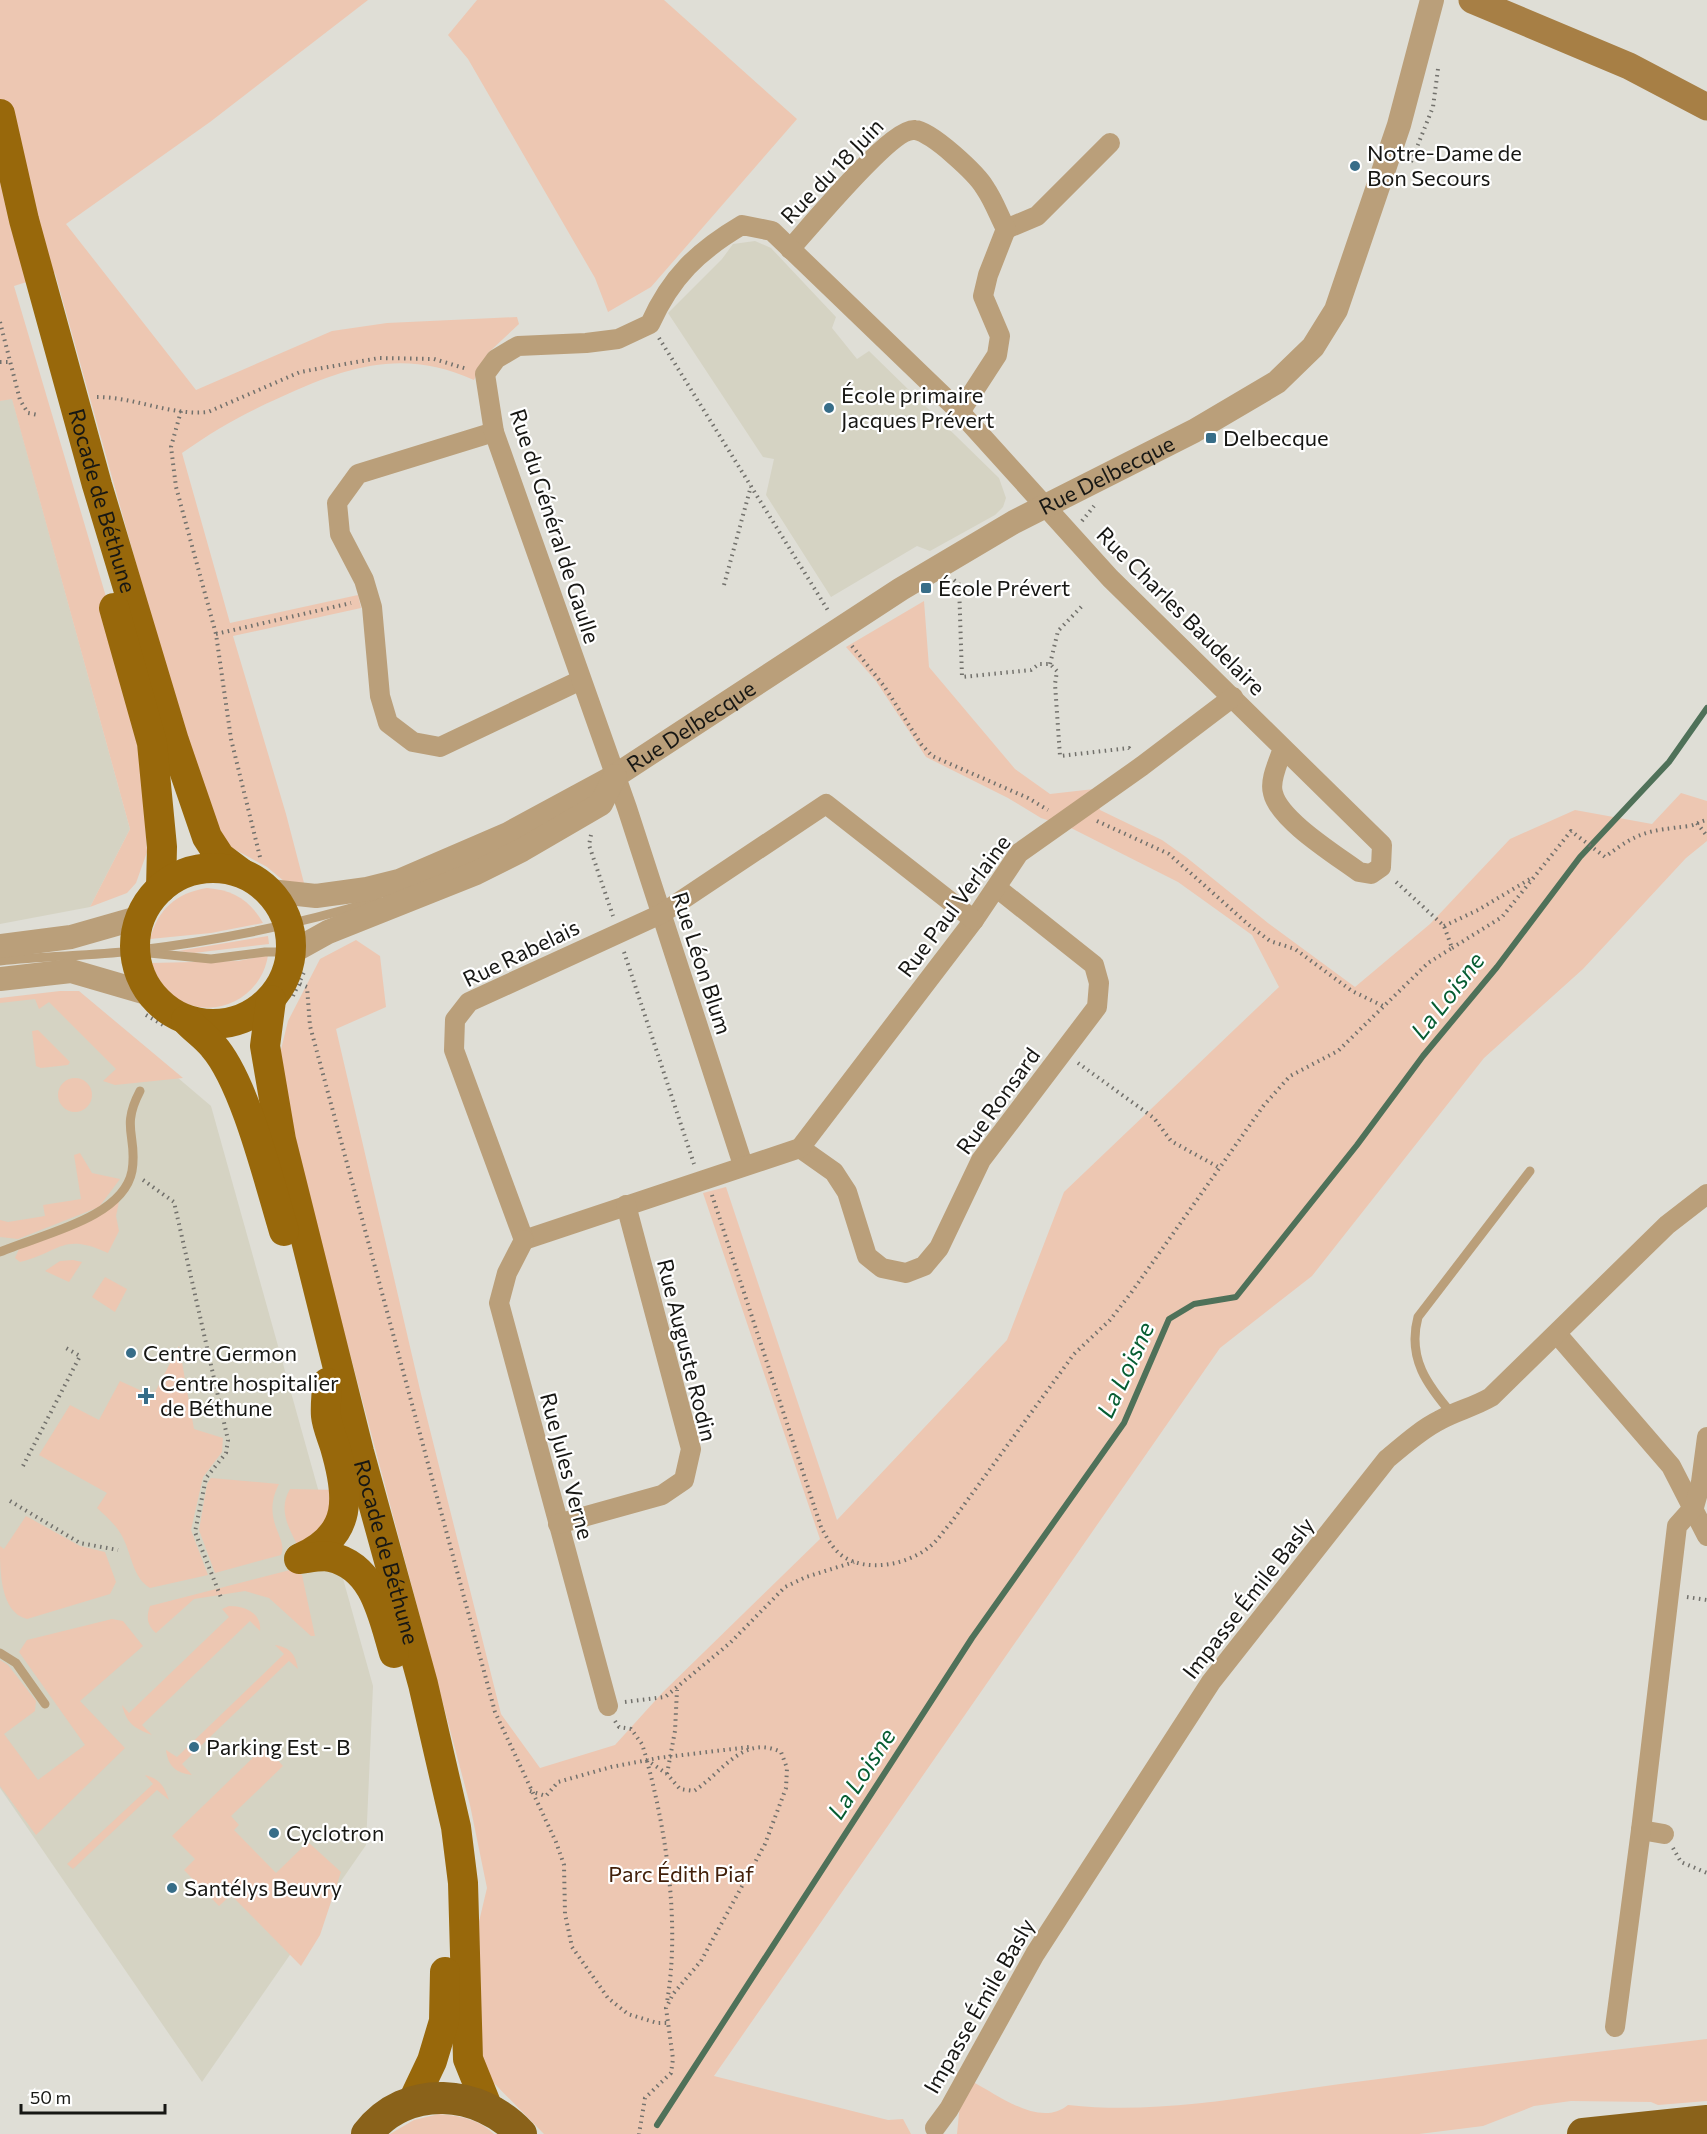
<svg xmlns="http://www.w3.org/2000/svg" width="1707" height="2134" viewBox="0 0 1707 2134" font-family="Commissioner,sans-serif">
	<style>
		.built { fill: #d5d3c3 }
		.green { fill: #edc7b2 }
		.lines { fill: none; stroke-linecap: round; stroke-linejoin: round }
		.stream { stroke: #4f7159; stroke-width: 6 }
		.path { stroke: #72716c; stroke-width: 4; stroke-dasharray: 1.5 4.5; stroke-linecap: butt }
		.service { stroke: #ba9f7a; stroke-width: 9 }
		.minor { stroke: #ba9f7a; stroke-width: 20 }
		.tertiary { stroke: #ba9f7a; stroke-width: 24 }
		.secondary { stroke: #a77f45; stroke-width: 27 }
		.primary { stroke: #98680b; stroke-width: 30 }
		.trunk { stroke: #8a621a; stroke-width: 32 }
		.poi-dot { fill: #376d88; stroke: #fff; stroke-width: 2 }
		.labels { text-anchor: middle; stroke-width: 4.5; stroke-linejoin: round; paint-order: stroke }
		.poi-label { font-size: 22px; fill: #171714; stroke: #fff; text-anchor: start }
		.street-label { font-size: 22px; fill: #171714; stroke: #fff }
		.park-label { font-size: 22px; fill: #42200a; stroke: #fff }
		.water-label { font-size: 24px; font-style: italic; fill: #065d32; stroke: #fff }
	</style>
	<rect width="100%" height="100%" fill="#dfded6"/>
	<g class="built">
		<polygon points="755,241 771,248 836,317 832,328 857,359 869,351 999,478 1006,498 1003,507 995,515 930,551 917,546 831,597 766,495 774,459 763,457 668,313 722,259 733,244"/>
		<polygon points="12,398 130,829 90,907 0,924 0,401"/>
		<polygon points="77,992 211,1106 373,1686 366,1845 202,2082 0,1788 0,1002"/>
	</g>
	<g class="green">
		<path d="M0,0H368L210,122L66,224L196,390L332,331L387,323L517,317L519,324L488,353L474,380C404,348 348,366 281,397C243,414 216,429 182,453L230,623L358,595L361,608L233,636L286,814L304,883L285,882L267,867L223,843L201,796L55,273L14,286L120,644L142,773L147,852L136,883L127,893L90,907L130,829L12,399L0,401Z"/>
		<polygon points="477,0 664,0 797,119 651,287 608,312 595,278 468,59 448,35"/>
		<polygon points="924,601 929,667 1015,769 1050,794 1094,789 1100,810 1162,840 1186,857 1268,923 1355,987 1430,924 1510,839 1575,810 1652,824 1681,793 1707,801 1707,841 1686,858 1583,969 1484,1058 1312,1276 1220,1348 714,2076 888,2120 903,2119 911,2134 544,2134 488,2077 483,2065 477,1930 487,1888 470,1805 325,1260 277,1066 288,1021 320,959 356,940 380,956 386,1007 336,1029 421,1394 501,1714 540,1768 615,1745 663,1692 820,1539 703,1193 726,1187 837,1520 1007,1340 1064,1192 1279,987 1252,935 1178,882 1071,828 1041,818 1008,798 926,757 876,681 846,647"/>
		<path d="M207,888C233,890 250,900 263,923L211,933L150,939C158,909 176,893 207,888Z"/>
		<polygon points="268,936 269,944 194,953 178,951"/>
		<path d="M268,955C262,997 216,1021 179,1000C164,991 158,977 150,963L238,961Z"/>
		<polygon points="60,991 79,991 183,1078 115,1085 103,1081 116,1069 49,1002 39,1009 35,999 0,1003 0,998"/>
		<polygon points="38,1030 70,1062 68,1065 41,1068 36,1066 32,1031"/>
		<circle cx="75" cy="1095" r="17"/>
		<polygon points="80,1153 92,1173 120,1179 99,1207 18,1239 0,1237 0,1220 8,1222 45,1216 43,1205 81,1199 74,1155"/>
		<path d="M119,1202L116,1216L119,1231L108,1253C62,1232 61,1252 20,1262L15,1258L19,1249L89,1222Z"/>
		<polygon points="73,1260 82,1262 69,1282 45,1271 60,1261"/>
		<polygon points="105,1277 127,1289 115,1312 92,1297"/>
		<path d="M179,1346L194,1429L223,1438L222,1452L203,1477L191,1530L208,1575L150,1588C132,1577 132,1554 122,1536C116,1525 106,1516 97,1508L107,1493L39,1455L70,1405L99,1420L120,1381L153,1396Z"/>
		<path d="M211,1478L279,1484C260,1521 289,1538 281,1555L215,1573L199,1530L207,1484Z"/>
		<path d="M290,1489L339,1490L334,1516L300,1550C290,1530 277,1511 290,1489Z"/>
		<path d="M26,1516L80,1546L105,1552L116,1582L110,1594L27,1619C0,1612 0,1571 0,1546L4,1549Z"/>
		<path d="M290,1570L302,1575L315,1636H311L269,1598L245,1591L194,1599L156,1633C147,1625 146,1617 150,1606Z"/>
		<path d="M229,1606C245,1606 262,1613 260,1631L250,1621L142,1725L152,1735C134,1728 127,1724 122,1705L129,1713L229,1617L222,1609Z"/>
		<polygon points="112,1619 123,1621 143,1646 80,1701 125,1748 36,1835 0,1786 0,1660 8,1665 36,1701 35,1711 4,1734 38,1780 85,1745 19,1652 27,1640"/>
		<path d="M275,1645C291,1648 295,1654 298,1669L289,1661L182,1764L192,1775C176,1773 168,1766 166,1750L177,1757L284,1654Z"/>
		<polygon points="265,1746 283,1766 231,1816 239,1825 234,1830 276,1873 308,1842 341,1872 320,1935 301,1966 231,1895 219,1906 184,1870 195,1859 172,1836"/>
		<path d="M145,1775C160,1779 164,1786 169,1800L157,1790L73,1869L67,1864L153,1784Z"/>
		<path d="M1707,2039V2101L1658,2105L1651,2102L1571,2101L1534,2106L1483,2126L1419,2134H957L960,2103L973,2082C1000,2096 1040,2128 1068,2105C1159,2115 1250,2096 1340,2084C1462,2068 1585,2053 1707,2039Z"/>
		<path d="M439,2114C460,2116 478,2119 494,2134H390L414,2120Z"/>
	</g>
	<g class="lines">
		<polyline class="stream" points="657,2125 972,1638 1124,1423 1169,1319 1194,1304 1236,1297 1357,1145 1423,1056 1497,967 1580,857 1669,762 1707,708"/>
		<g class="path">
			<polyline points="1411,162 1433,107 1438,69"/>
			<polyline points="0,322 20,400 28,413 38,415"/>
			<polyline points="659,338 829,612"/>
			<polyline points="0,362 11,362"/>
			<path d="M97,397C135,397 171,416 208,412L300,372L379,358L434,359L467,369"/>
			<polyline points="181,411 171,447 176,487 216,634 231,739 260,857"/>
			<polyline points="1082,521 1094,506"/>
			<polyline points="954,580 959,584 962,677 1031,670 1039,664 1050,664 1057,671 1055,684 1060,756 1129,748 1132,752"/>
			<polyline points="724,585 751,486"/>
			<polyline points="216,634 351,603"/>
			<polyline points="852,646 884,686 921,744 932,756 1028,798 1048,810"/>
			<polyline points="1050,664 1058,631 1083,605"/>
			<polyline points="1097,821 1169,854 1249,925 1270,941 1295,949 1352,991 1385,1007"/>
			<polyline points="1697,823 1707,836"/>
			<polyline points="591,835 589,845 613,916"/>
			<polyline points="1444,926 1478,910 1530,879"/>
			<path d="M1452,948L1502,917L1571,831L1605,857C1639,831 1648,831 1689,826C1696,825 1700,821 1707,820"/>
			<polyline points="624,952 694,1164"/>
			<polyline points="300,984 307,987 310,1026 495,1712 556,1842 564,1865 565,1914 572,1947 608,1998 628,2014 657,2023 668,2023"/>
			<polyline points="293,996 305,970"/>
			<polyline points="146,1015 163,1025"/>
			<polyline points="1078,1063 1154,1118 1171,1141 1220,1168"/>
			<polyline points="143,1180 174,1202 228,1440 226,1453 206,1478 195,1532 222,1600"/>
			<path d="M712,1195L821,1527C827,1538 833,1550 844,1557C868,1572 906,1565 928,1548C937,1542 943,1531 950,1524L1074,1354L1110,1320L1131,1293L1264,1105L1290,1076L1338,1051L1428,963L1452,948L1444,926L1394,880"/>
			<polyline points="23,1466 80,1356 66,1348"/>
			<polyline points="10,1501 80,1543 118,1550"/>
			<polyline points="1687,1597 1707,1600"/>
			<polyline points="625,1702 665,1697 730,1643 785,1587 806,1577 854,1562"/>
			<path d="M615,1721L619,1727L631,1729L642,1744L647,1760L667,1774L680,1789L694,1791C723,1772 743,1734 781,1752L787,1768L786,1788L765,1844L701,1961L673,1994L666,2008L673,2059L671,2073L645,2098L639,2134"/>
			<path d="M647,1761C667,1835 680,1926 667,2002"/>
			<polyline points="667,1774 675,1731 677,1690"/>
			<polyline points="530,1791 546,1796 558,1782 611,1767 658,1758 749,1747"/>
			<polyline points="1673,1848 1681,1862 1707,1873"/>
		</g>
		<g class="service">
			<polyline points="139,952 211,959 265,952 292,952"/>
			<path d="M0,961C44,956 88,956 132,951C215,941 297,925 378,900"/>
			<path d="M0,1252C38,1235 123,1219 132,1171C138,1136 120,1129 140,1091"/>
			<path d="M1453,1415C1427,1385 1407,1358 1418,1317L1530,1171"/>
			<polyline points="0,1653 16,1663 45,1704"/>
		</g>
		<g class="minor">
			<polyline points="1006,229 1037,216 1110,143"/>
			<path d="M790,249C809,228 892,127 915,130C931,131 977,174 985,188C994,201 999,216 1006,229L988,275L983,296L1000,336L997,355L960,412"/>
			<polyline points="494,432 358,474 337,503 340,534 364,580 372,607 380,696 388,723 413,742 440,747 581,680"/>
			<polyline points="800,1148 834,1172 847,1192 867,1256 882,1268 906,1273 924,1266 939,1248 981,1160 1097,1007 1099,983 1094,965 997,888"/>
			<path d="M743,1165L627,808L494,432L485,374L496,359L518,346L586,343L618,339L650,324C671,277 698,251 742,225L772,231L960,412L1110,578L1382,845L1381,867L1371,874L1359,872C1336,855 1279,820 1273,793C1269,780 1279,761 1283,748"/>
			<polyline points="524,1240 800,1148 974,920 1019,853 1142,766 1233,697"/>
			<polyline points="524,1240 454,1050 455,1020 469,1002 661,914 826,804 974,920"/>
			<polyline points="524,1240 507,1273 499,1303 608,1706"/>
			<polyline points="1557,1334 1671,1466 1707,1536"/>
			<polyline points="558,1524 662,1495 684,1480 691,1449 626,1205"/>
			<polyline points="1641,1830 1664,1834"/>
			<polyline points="1615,2027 1641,1830 1677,1526 1694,1507 1701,1482 1707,1437"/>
			<path d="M935,2128L949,2109L1035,1954L1211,1682L1387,1459C1404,1445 1420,1430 1440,1420C1456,1411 1474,1407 1491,1397L1667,1225L1707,1194"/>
		</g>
		<g class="tertiary">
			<path id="s1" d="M270,891L316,896L367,889L399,881L508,834L615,776L901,589L1014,522L1194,431L1277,382L1313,347L1336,310L1399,125L1432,0"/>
			<polyline points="0,946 71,937 141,917"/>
			<polyline points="292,952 328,932 476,873 522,850 601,804 615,776"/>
			<polyline points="0,979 71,971 150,994"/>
		</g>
		<polyline class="secondary" points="1472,0 1629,66 1707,107"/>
		<g class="primary">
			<path id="s2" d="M0,114L24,220L97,485L174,741L207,837L220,857L240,872"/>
			<polyline points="114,608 152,743 162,847 161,888"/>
			<circle cx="213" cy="946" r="78"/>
			<path id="s3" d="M271,1000L265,1046L281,1140L359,1452L423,1684L456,1827L463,1883L468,2059L487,2106"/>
			<path d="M186,1020C194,1029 205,1036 213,1046C245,1082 269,1182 284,1231"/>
			<path d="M300,1558C354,1535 349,1495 335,1447C332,1437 327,1426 326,1416C325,1405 327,1394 327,1383"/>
			<path d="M299,1559C309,1558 322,1555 331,1557C375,1567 383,1617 394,1653"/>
			<polyline points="413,2101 432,2061 444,2021 445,1972"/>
		</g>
		<g class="trunk">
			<path d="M367,2134C406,2083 480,2089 521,2134"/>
			<polyline points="1583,2134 1707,2121"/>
		</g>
	</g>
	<g class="poi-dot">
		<circle cx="1355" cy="166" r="6"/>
		<circle cx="829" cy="408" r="6"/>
		<rect x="1205" y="432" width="12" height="12" rx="3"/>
		<rect x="920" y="582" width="12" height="12" rx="3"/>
		<circle cx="131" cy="1353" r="6"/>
		<path d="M143 1387h6v6h6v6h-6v6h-6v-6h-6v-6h6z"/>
		<circle cx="194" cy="1747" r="6"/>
		<circle cx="274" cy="1833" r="6"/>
		<circle cx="172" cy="1888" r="6"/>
	</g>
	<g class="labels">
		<g class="poi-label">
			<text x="1367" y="161">Notre-Dame de<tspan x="1367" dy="25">Bon Secours</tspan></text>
			<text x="841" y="403">École primaire<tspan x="841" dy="25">Jacques Prévert</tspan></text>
			<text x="1223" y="446">Delbecque</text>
			<text x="938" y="596">École Prévert</text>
			<text x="143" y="1361">Centre Germon</text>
			<text x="160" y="1391">Centre hospitalier<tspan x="160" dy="25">de Béthune</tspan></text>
			<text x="206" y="1755">Parking Est - B</text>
			<text x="286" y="1841">Cyclotron</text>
			<text x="184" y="1896">Santélys Beuvry</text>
		</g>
		<g class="street-label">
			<text transform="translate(832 171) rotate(-46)" y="8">Rue du 18 Juin</text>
			<text dy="8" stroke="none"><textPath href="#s1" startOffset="948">Rue Delbecque</textPath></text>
			<text dy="8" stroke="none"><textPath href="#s2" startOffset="400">Rocade de Béthune</textPath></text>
			<text transform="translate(555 526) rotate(72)" y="8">Rue du Général de Gaulle</text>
			<text transform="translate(1181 611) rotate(45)" y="8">Rue Charles Baudelaire</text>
			<text dy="8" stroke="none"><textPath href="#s1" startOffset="462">Rue Delbecque</textPath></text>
			<text transform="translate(954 906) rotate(-53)" y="8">Rue Paul Verlaine</text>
			<text transform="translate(521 953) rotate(-26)" y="8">Rue Rabelais</text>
			<text transform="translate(702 963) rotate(72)" y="8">Rue Léon Blum</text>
			<text transform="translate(998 1101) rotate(-54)" y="8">Rue Ronsard</text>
			<text transform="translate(687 1350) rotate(76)" y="8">Rue Auguste Rodin</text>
			<text transform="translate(567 1466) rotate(75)" y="8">Rue Jules Verne</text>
			<text dy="8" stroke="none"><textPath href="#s3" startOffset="567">Rocade de Béthune</textPath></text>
			<text transform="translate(1248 1598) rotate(-52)" y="8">Impasse Émile Basly</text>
			<text transform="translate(979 2006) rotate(-60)" y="8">Impasse Émile Basly</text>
		</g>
		<g class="park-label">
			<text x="681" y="1882">Parc Édith Piaf</text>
		</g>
		<g class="water-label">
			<text transform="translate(1448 996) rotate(-52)" y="8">La Loisne</text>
			<text transform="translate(1126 1370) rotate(-65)" y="8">La Loisne</text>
			<text transform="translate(862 1774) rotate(-57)" y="8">La Loisne</text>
		</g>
	</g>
	<path d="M21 2104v9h144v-9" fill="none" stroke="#171714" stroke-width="3"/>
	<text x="30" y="2104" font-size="18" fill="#171714" stroke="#ffffff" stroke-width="4.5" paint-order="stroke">50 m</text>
</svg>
